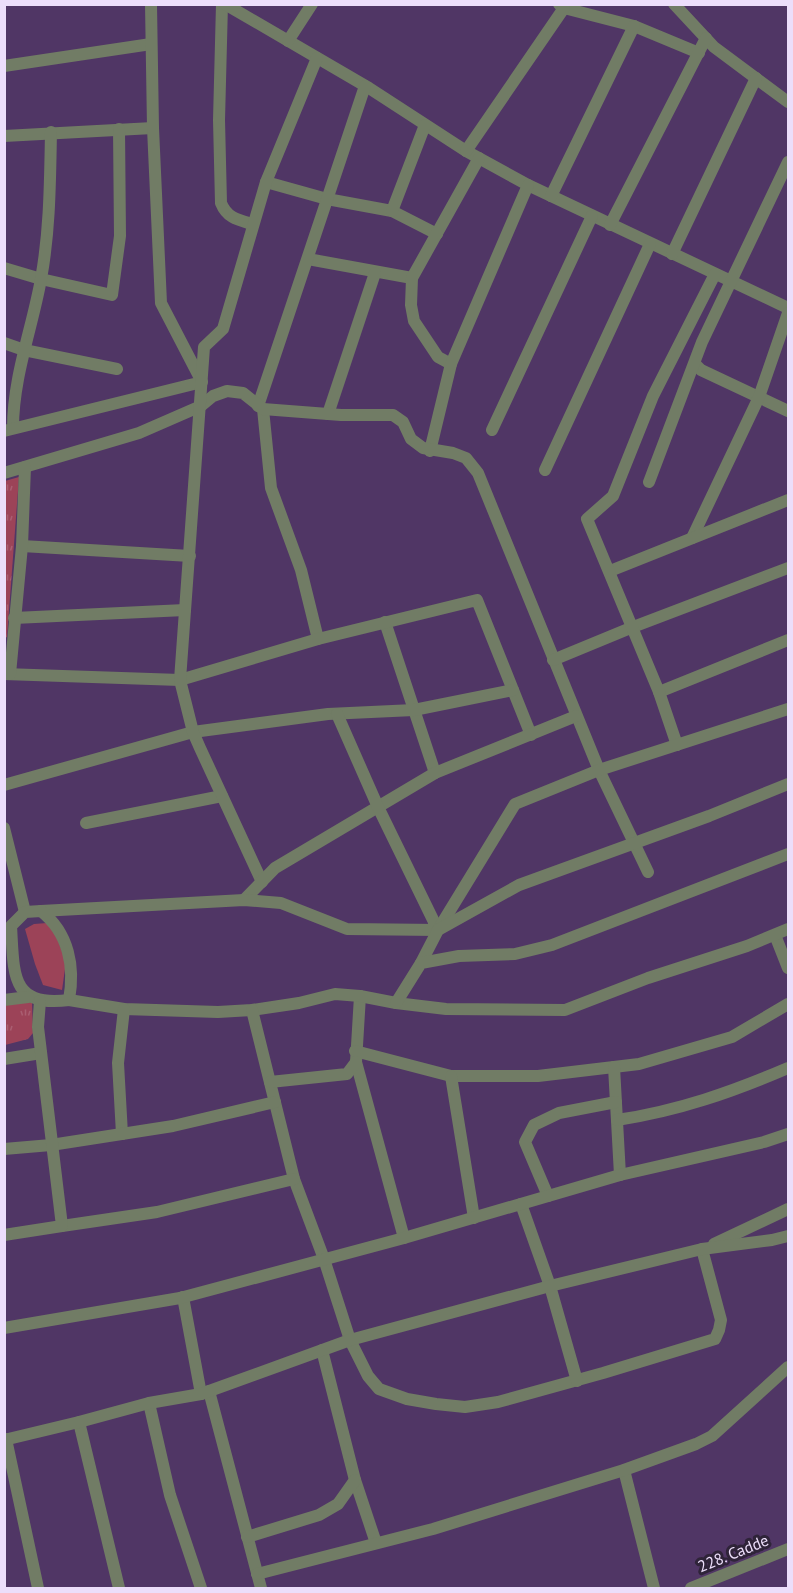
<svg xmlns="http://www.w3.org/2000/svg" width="793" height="1593" viewBox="0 0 793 1593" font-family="'PT Sans',sans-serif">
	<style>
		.grass { fill: #9c4358 }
		.park { fill: url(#park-tufts) }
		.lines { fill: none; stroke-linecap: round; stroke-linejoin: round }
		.minor { stroke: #717c65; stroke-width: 12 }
		.tertiary { stroke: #717c65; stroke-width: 12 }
		.labels { text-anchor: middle; stroke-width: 6; stroke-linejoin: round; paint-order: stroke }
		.street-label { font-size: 16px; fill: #ecdefa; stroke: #2f2439 }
	</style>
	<defs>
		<pattern id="park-tufts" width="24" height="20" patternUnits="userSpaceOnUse" patternTransform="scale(1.5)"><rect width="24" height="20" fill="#9c4358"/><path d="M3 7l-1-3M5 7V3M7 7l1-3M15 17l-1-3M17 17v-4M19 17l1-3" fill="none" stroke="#aa5e71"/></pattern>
	</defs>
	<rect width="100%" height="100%" fill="#503665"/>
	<polygon class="grass" points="47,923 55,932 66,962 62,990 43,985 35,964 25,929 34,924"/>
	<g class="park">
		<polygon points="19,477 7,637 5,638 5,481"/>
		<polygon points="4,1002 32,1002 33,1033 28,1039 5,1045"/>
	</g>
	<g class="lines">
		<g class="minor">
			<path d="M222,4L219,120L221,203C227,218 238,220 252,224"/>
			<polyline points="225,4 369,88 466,151 528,185 788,308"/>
			<polyline points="559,4 564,8 634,26 699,53"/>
			<polyline points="674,4 714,47 788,102"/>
			<polyline points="288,41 312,4"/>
			<polyline points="4,66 151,44"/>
			<polyline points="4,136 153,128"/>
			<polyline points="466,151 564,8"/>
			<polyline points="266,182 327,199 392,211 437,234"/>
			<polyline points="551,196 634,26"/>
			<polyline points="392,211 425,125"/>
			<polyline points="610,225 706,38"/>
			<polyline points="672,254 756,78"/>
			<polyline points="308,259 412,278"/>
			<polyline points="4,268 41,279 112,295 120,236 119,129"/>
			<polyline points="4,343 24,350 117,369"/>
			<polyline points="451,364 438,357 414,321 411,305 412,278 479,158"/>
			<polyline points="695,364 701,370 788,411"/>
			<polyline points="258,406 365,86"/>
			<polyline points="263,409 271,488 301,570 318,639"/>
			<polyline points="328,414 375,273"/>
			<path d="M13,428C13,377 32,329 41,279C50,230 50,181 51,132"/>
			<polyline points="492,430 592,216"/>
			<polyline points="4,431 202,382 161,303 153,128 151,4"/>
			<polyline points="430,451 451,364 528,185"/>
			<polyline points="545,470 650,244"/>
			<polyline points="4,473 139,433 201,406 213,396 227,391 243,393 263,409 341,415 393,415 403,422 411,439 423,448 453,453 466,458 478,473 599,770 648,872"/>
			<polyline points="649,482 702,342 788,162"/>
			<polyline points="692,538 759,397 788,313"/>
			<polyline points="22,546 190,556"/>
			<polyline points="610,571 788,500"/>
			<polyline points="14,618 185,610"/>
			<polyline points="385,622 435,773"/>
			<polyline points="553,660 633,627 788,568"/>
			<polyline points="4,674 180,680 318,639 477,600 531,735"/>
			<polyline points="10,674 22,546 25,467"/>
			<polyline points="659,692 788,640"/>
			<polyline points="677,745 659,692 587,519 613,496 653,396 715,274"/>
			<polyline points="4,785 193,732 328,714 414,710 513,690"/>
			<polyline points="86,823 222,796"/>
			<polyline points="262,882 200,748 193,732 180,680 204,347 223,329 266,182 317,58"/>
			<polyline points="244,900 275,868 435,773 576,716"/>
			<polyline points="41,911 244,900 281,903 347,929 438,930 378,807 337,714"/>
			<polyline points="438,930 515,804 599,770 788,709"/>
			<polyline points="775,935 788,968"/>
			<polyline points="421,963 438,930 519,885 709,816 788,784"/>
			<polyline points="360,996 356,1062 404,1238"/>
			<polyline points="69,1000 124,1009 218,1012 252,1010 299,1003 335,994 360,996 396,1003 446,1009 565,1010 648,978 747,946 788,929"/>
			<polyline points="396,1003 421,963 459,956 515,954 552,945 788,854"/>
			<polyline points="252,1010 294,1179 324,1259 350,1340 368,1376 379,1389 407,1399 436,1404 465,1407 498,1402 603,1373 715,1339 719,1330 721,1320 702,1249"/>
			<polyline points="355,1051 451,1076 538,1076 639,1064 732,1037 788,1004"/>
			<polyline points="614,1067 620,1175"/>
			<polyline points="451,1076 474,1218"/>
			<polyline points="270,1082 347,1074 356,1062"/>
			<path d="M617,1120C678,1111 732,1092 788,1068"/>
			<polyline points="122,1134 118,1063 124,1009"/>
			<polyline points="4,1149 51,1145 173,1126 275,1102"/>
			<polyline points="548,1196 525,1142 534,1125 559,1113 616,1102"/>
			<polyline points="521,1204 550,1286 577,1381"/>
			<polyline points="62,1226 157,1212 294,1179"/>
			<polyline points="714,1244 788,1209"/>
			<polyline points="183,1297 201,1394"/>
			<polyline points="322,1350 355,1480 376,1543"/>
			<polyline points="209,1391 261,1588"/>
			<polyline points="149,1403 170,1495 201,1588"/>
			<polyline points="79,1422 119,1588"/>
			<polyline points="6,1439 38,1588"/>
			<polyline points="4,1440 79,1422 149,1403 201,1394 350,1340 550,1286 702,1249 772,1240 788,1236"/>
			<polyline points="624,1470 654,1588"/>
			<polyline points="247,1537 319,1515 338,1504 355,1480"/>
			<polyline points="257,1574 433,1529 624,1470 696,1444 712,1436 788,1367"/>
		</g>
		<g class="tertiary">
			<polyline points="4,828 25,912"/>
			<path d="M41,911C69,933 75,967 69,1000C10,1008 14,973 11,926L25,912Z"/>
			<polyline points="4,1000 28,997"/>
			<polyline points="4,1059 41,1053"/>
			<polyline points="4,1235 62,1226 38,1027 40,1001"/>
			<polyline points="4,1328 180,1298 404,1238 620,1175 764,1142 788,1134"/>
			<polyline points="691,1588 788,1549"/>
		</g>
	</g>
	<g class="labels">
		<g class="street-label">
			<text transform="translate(733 1553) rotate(-22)" y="6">228. Cadde</text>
		</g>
	</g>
	<rect width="793" height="1593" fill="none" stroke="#ecdefa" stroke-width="12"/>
</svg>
